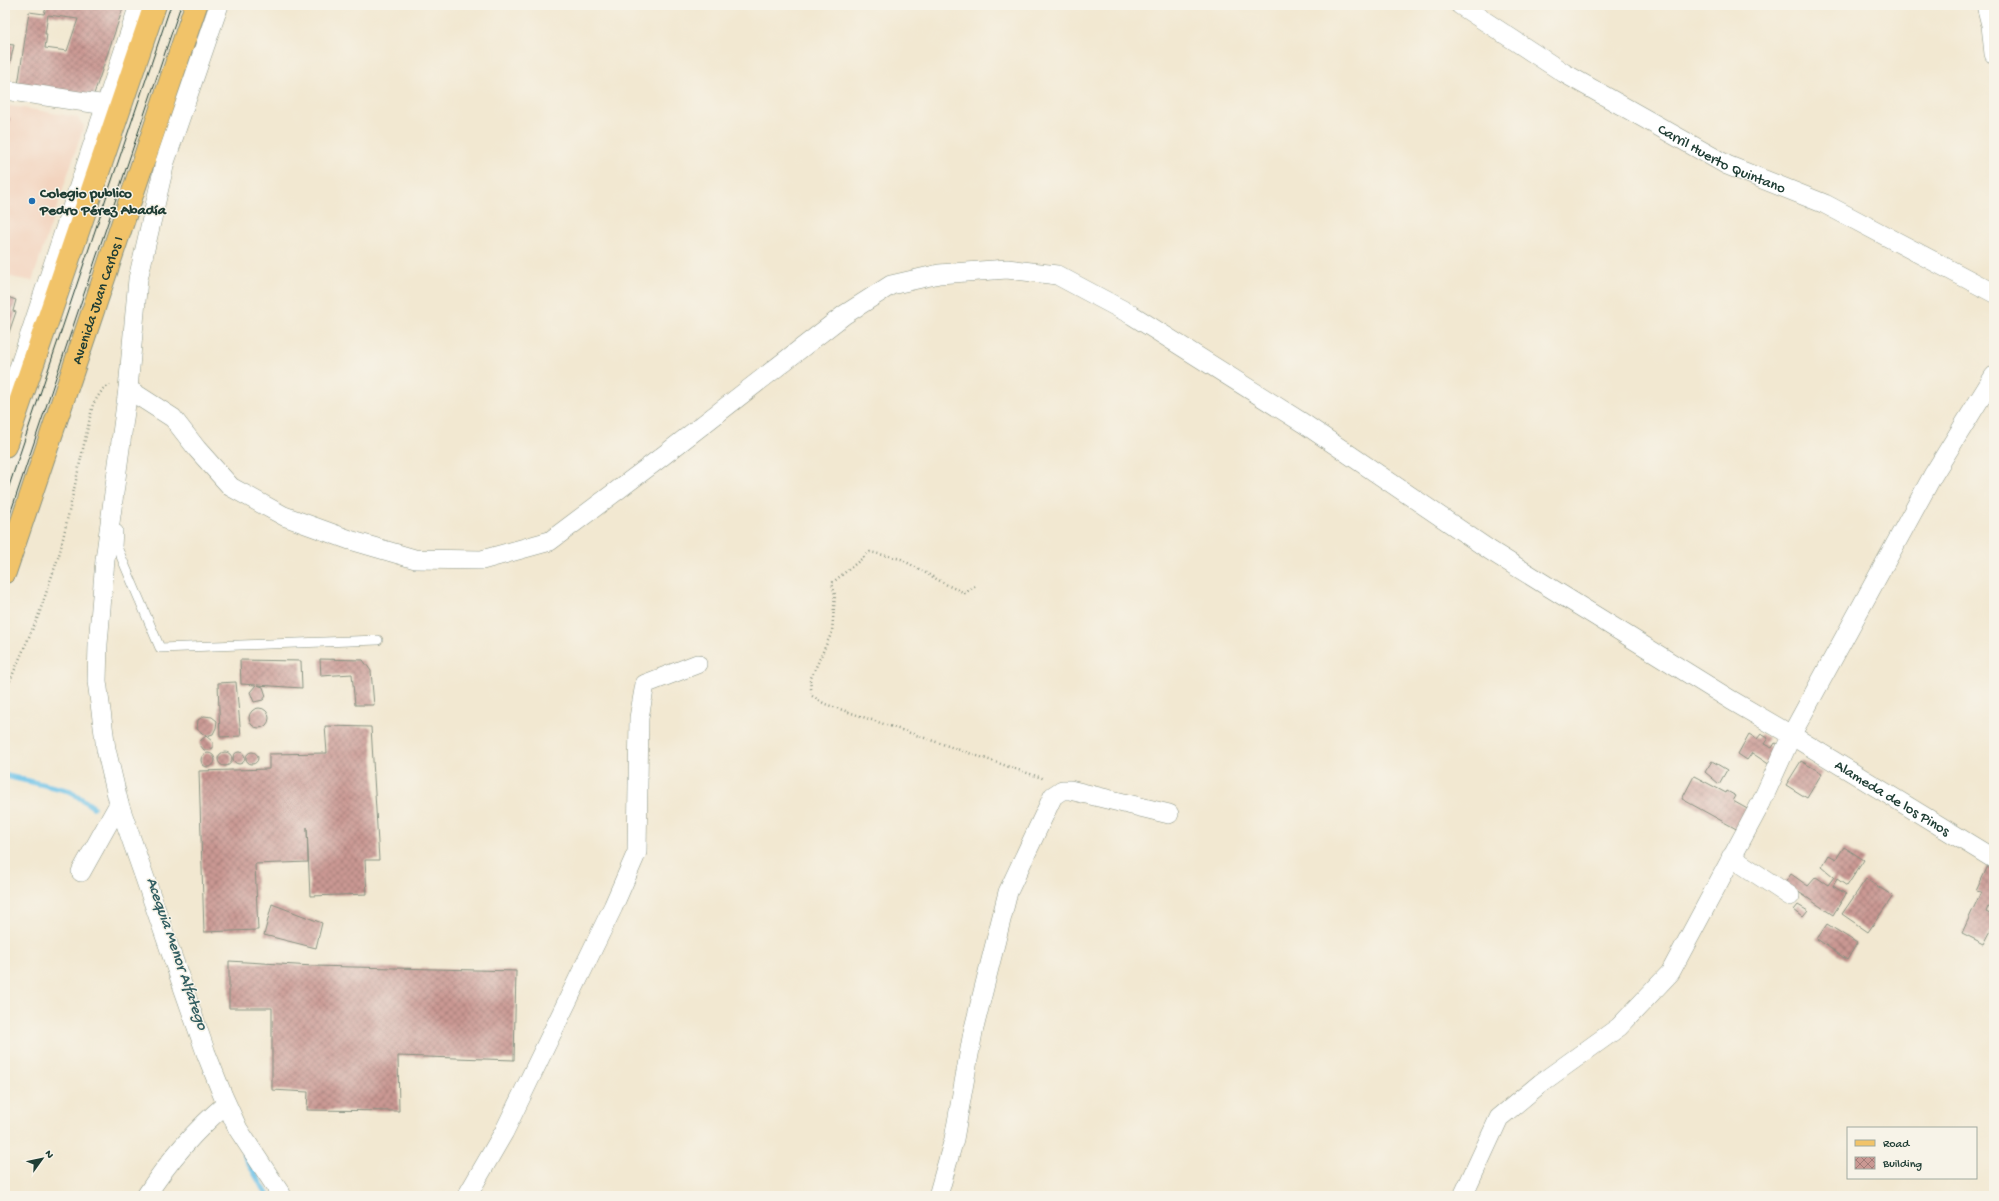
<svg xmlns="http://www.w3.org/2000/svg" width="1999" height="1201" viewBox="0 0 1999 1201" font-family="'Gochi Hand',sans-serif">
	<style>
		.built { fill: #f3d4bf }
		.lines { fill: none; stroke-linecap: round; stroke-linejoin: round }
		.stream { stroke: #6cc2e9; stroke-width: 5.5 }
		.building { fill: url(#building-cross-hatch); fill-rule: evenodd }
		.service-casing { stroke: #889282; stroke-width: 10 }
		.minor-casing { stroke: #889282; stroke-width: 20 }
		.primary-casing { stroke: #889282; stroke-width: 24 }
		.path { stroke: #889282; stroke-width: 2.5; stroke-dasharray: 1 3; stroke-linecap: butt }
		.service { stroke: #fff; stroke-width: 9 }
		.minor { stroke: #fff; stroke-width: 19 }
		.primary { stroke: #f1c369; stroke-width: 22 }
		.tram { stroke: #1f3d34; stroke-width: 1 }
		.poi-dot { fill: #1f6fb2; stroke: #f7f3e8; stroke-width: 1.5 }
		.labels { text-anchor: middle; stroke-width: 3; stroke-linejoin: round; paint-order: stroke }
		.street-label { font-size: 15px; fill: #1f3d34; stroke: #f7f3e8 }
		.poi-label { font-size: 15px; font-weight: bold; fill: #1f3d34; stroke: #f7f3e8; text-anchor: start }
		.water-label { font-size: 16px; font-style: italic; fill: #325e61; stroke: #f7f3e8 }
	</style>
	<defs>
		<pattern id="building-cross-hatch" width="8" height="8" patternUnits="userSpaceOnUse"><rect width="8" height="8" fill="#ca9893"/><path d="M0 0l8 8M0 8l8-8" fill="none" stroke="#a37d79"/></pattern>
	</defs>
	<rect width="100%" height="100%" fill="#f7f3e8"/>
	<filter id="ink" filterUnits="userSpaceOnUse"><feTurbulence type="fractalNoise" baseFrequency=".025" numOctaves="2"/><feDisplacementMap in="SourceGraphic" scale="8" xChannelSelector="R" yChannelSelector="G"/><feConvolveMatrix kernelMatrix="1 2 1 2 8 2 1 2 1" color-interpolation-filters="sRGB"/></filter>
	<filter id="wash" filterUnits="userSpaceOnUse"><feTurbulence type="fractalNoise" baseFrequency=".012" numOctaves="4" result="noise"/><feDisplacementMap in="SourceGraphic" scale="16" xChannelSelector="R" yChannelSelector="G"/><feGaussianBlur stdDeviation="0.9" result="paint"/><feColorMatrix in="noise" values="0 0 0 0 0 0 0 0 0 0 0 0 0 0 0 0 0 1.4 0 .05"/><feComposite in="paint" operator="in"/></filter>
	<g filter="url(#wash)">
		<rect width="100%" height="100%" fill="#f2e8d1"/>
		<polygon class="built" points="5,105 77,117 84,126 32,281 5,276"/>
		<g class="lines">
			<g class="stream">
				<polyline points="7,776 70,791 93,807"/>
				<polyline points="244,1155 268,1196"/>
			</g>
		</g>
		<g id="blocks">
			<g class="building">
				<path d="M47,5H124L93,97L18,85L29,12L44,14ZM48,15L78,19L67,51L45,48L47,34H45Z"/>
				<polygon points="5,44 14,45 9,67 5,67"/>
				<polygon points="5,117 10,118 6,144 5,144"/>
				<polygon points="5,296 16,300 13,311 16,312 5,344"/>
				<polygon points="320,659 363,660 371,671 374,705 355,705 352,674 321,676"/>
				<polygon points="240,660 301,661 302,688 257,685 263,687 266,696 263,700 254,702 250,692 256,685 241,684"/>
				<polygon points="236,682 241,736 220,737 218,683"/>
				<circle cx="259" cy="718" r="10"/>
				<polygon points="204,716 212,717 217,721 216,728 213,734 206,736 213,742 213,748 209,750 204,750 200,745 201,740 206,736 197,729 198,720"/>
				<polygon points="325,726 371,727 379,860 365,860 367,894 310,896 307,827 308,862 255,864 258,930 204,932 199,771 269,769 269,754 327,753"/>
				<polygon points="1749,734 1757,739 1761,734 1768,738 1764,744 1772,748 1775,743 1783,747 1770,765 1752,753 1747,760 1738,754"/>
				<circle cx="239" cy="758" r="6"/>
				<circle cx="252" cy="758" r="6"/>
				<circle cx="225" cy="759" r="7"/>
				<circle cx="208" cy="760" r="7"/>
				<polygon points="1712,761 1727,770 1719,784 1705,772"/>
				<polygon points="1801,761 1822,773 1807,798 1786,785"/>
				<polygon points="1694,776 1726,793 1727,791 1736,796 1733,801 1751,811 1740,831 1682,799"/>
				<polygon points="1844,847 1864,860 1847,886 1837,879 1833,886 1846,894 1833,915 1785,883 1791,874 1808,886 1816,877 1828,885 1834,877 1822,867 1829,855 1836,859"/>
				<polygon points="1988,866 1994,870 1994,910 1988,907 1986,912 1994,916 1994,925 1984,944 1962,933 1981,892 1976,891"/>
				<polygon points="1866,879 1893,896 1868,932 1842,914"/>
				<polygon points="272,904 322,923 316,948 264,935"/>
				<polygon points="1798,905 1808,911 1803,917 1794,910"/>
				<polygon points="1827,924 1857,943 1847,960 1817,939"/>
				<polygon points="229,961 313,966 516,971 514,1060 398,1056 399,1111 307,1110 308,1092 272,1090 272,1008 229,1008"/>
			</g>
		</g>
	</g>
	<g filter="url(#ink)">
		<use href="#blocks" fill-opacity="0" stroke="#889282" stroke-width="1"/>
		<g class="lines">
			<g class="service-casing">
				<polyline id="service" points="118,530 117,547 160,648 378,640"/>
			</g>
			<g class="minor-casing">
				<g id="minor">
					<polyline points="219,5 165,162 138,279 128,389 105,560 98,644 97,681 106,749 119,804 206,1053 223,1096 238,1129 282,1196"/>
					<path id="s1" d="M1460,5L1564,73L1727,165L1825,204L1994,293"/>
					<polyline points="1986,5 1991,25 1994,54"/>
					<polyline points="5,90 106,105"/>
					<path id="s2" d="M128,389L173,418L197,449L231,487L284,516L350,540L415,559L482,560L550,541L655,462L844,315L891,285L939,274L1007,269L1057,275L1132,315L1303,423L1491,551L1731,700L1791,735L1994,859"/>
					<polyline points="5,410 139,5"/>
					<polyline points="1731,857 1790,896"/>
					<polyline points="81,872 119,804"/>
					<path d="M146,1196C169,1160 193,1132 226,1104"/>
					<polyline points="467,1196 504,1132 613,907 637,852 639,718 645,684 697,664"/>
					<polyline points="938,1196 954,1139 973,1032 1008,892 1053,796 1062,790 1070,790 1169,814"/>
					<polyline points="1463,1196 1499,1118 1541,1083 1619,1027 1670,973 1761,803 1794,730 1933,475 1994,376"/>
				</g>
			</g>
			<g class="primary-casing">
				<g id="primary">
					<polyline points="5,446 155,5"/>
					<path id="s3" d="M5,572L196,5"/>
				</g>
			</g>
			<g class="path">
				<polyline points="975,586 965,593 949,586 901,559 870,552 832,583 835,595 832,632 810,680 812,696 825,704 1045,779"/>
				<polyline points="5,692 39,614 60,552 93,404 103,389 110,385"/>
			</g>
			<use href="#service" class="service"/>
			<use href="#minor" class="minor"/>
			<use href="#primary" class="primary"/>
			<g class="tram">
				<polyline points="5,498 171,5"/>
				<polyline points="5,529 181,5"/>
			</g>
		</g>
	</g>
	<circle class="poi-dot" cx="32" cy="201" r="4"/>
	<g class="labels">
		<g class="street-label">
			<text dy="5" stroke="none"><textPath href="#s1" startOffset="304">Carril Huerto Quintano</textPath></text>
			<text dy="5" stroke="none"><textPath href="#s3" startOffset="287">Avenida Juan Carlos I</textPath></text>
			<text dy="5" stroke="none"><textPath href="#s2" startOffset="2060">Alameda de los Pinos</textPath></text>
		</g>
		<g class="poi-label">
			<text x="40" y="197">Colegio publico<tspan x="40" dy="17">Pedro Pérez Abadía</tspan></text>
		</g>
		<g class="water-label">
			<text transform="translate(179 953) rotate(71)" y="6">Acequia Menor Alfatego</text>
		</g>
	</g>
	<rect width="1999" height="1201" fill="none" stroke="#f7f3e8" stroke-width="20"/>
	<rect x="1847" y="1127" width="130" height="52" fill="#f7f3e8" stroke="#a1aaa0"/>
	<rect x="1855" y="1140" width="20" height="6" fill="#f1c369" stroke="#a1aaa0"/>
	<text x="1883" y="1147" font-size="12" fill="#1f3d34">Road</text>
	<rect x="1855" y="1157" width="20" height="12" fill="url(#building-cross-hatch)" stroke="#a1aaa0"/>
	<text x="1883" y="1167" font-size="12" fill="#1f3d34">Building</text>
	<g transform="translate(42 1159) rotate(57)" stroke="#f7f3e8" stroke-width="3" paint-order="stroke">
	<path d="M0-3L7 15L0 10L-7 15Z" fill="#1f3d34"/>
	<text y="-6" font-size="11" font-weight="bold" text-anchor="middle" fill="#1f3d34">N</text>
	</g>
</svg>
